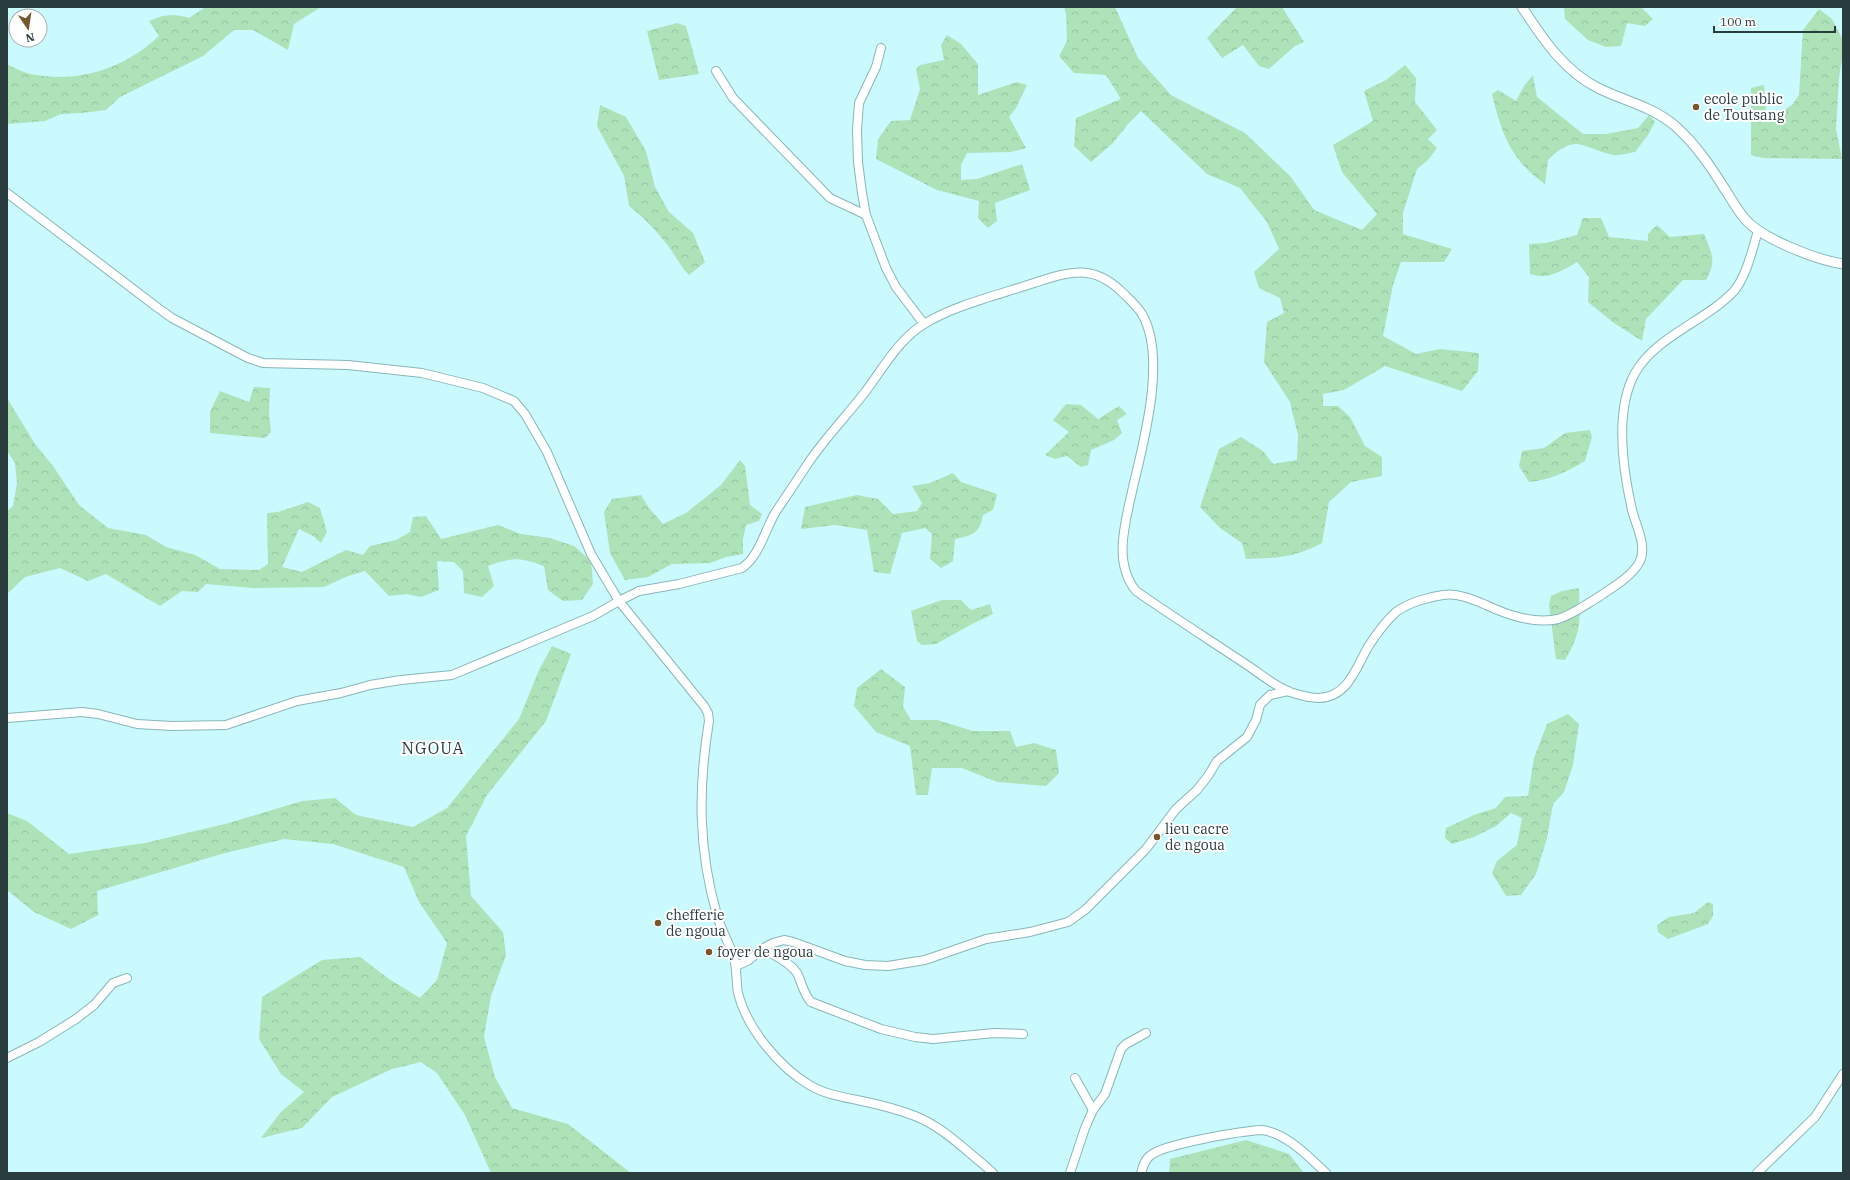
<svg xmlns="http://www.w3.org/2000/svg" width="1850" height="1180" viewBox="0 0 1850 1180" font-family="'IBM Plex Serif',serif">
	<style>
		.forest { fill: url(#forest-crowns) }
		.lines { fill: none; stroke-linecap: round; stroke-linejoin: round }
		.minor-casing { stroke: #88b6ba; stroke-width: 10 }
		.tertiary-casing { stroke: #88b6ba; stroke-width: 11 }
		.minor { stroke: #fff; stroke-width: 8 }
		.tertiary { stroke: #fff; stroke-width: 9 }
		.poi-dot { fill: #76572c; stroke: #fff; stroke-width: 1.5 }
		.labels { text-anchor: middle; stroke-width: 4; stroke-linejoin: round; paint-order: stroke }
		.poi-label { font-size: 14px; fill: #293c3e; stroke: #fff; text-anchor: start }
		.quarter-label { font-size: 16px; letter-spacing: 1px; fill: #293c3e; stroke: #fff }
	</style>
	<defs>
		<pattern id="forest-crowns" width="20" height="18" patternUnits="userSpaceOnUse"><rect width="20" height="18" fill="#aee2b9"/><path d="M2 6a3 3 0 1 1 6 0M12 15a3 3 0 1 1 6 0" fill="none" stroke="#96c3a0"/></pattern>
	</defs>
	<rect width="100%" height="100%" fill="#cafafe"/>
	<g class="forest">
		<path d="M210,7H321L294,24L288,50L253,30H234L203,56L120,97L106,110L82,113L61,114L45,121L7,124V64C13,67 20,71 27,73C32,75 39,75 45,76C87,81 128,65 159,36L149,21C164,14 174,13 189,18L204,8Z"/>
		<path d="M1064,7H1115L1138,58L1171,95L1245,133L1291,177L1314,210L1362,230L1377,214L1342,172L1333,145L1373,121L1364,91L1386,80L1405,65L1416,78L1415,102L1437,130L1428,139L1437,148L1428,160L1417,169L1403,213V234L1452,249L1444,262H1401L1393,285L1383,336L1416,354L1440,349L1479,353L1478,371L1462,391L1385,366L1344,390L1323,394V406H1338L1350,417L1365,446L1382,457V476L1351,482L1329,502L1322,543C1294,558 1276,558 1246,559L1242,543L1220,528L1200,507L1219,449L1241,437L1263,451L1273,464L1297,460L1298,435L1290,402L1264,362L1267,322L1284,313L1280,298L1259,288L1254,272L1279,249L1267,222L1240,188L1207,174L1141,111L1128,124L1113,143L1091,162L1074,146L1076,118L1121,99L1106,75L1074,73L1059,56L1067,41L1066,14Z"/>
		<polygon points="1237,7 1282,7 1304,42 1295,46 1269,69 1259,66 1243,45 1222,58 1207,38"/>
		<polygon points="1564,7 1641,7 1653,19 1645,26 1627,23 1621,46 1606,47 1588,40 1565,19"/>
		<polygon points="1819,9 1832,19 1843,40 1843,52 1839,78 1836,129 1842,159 1763,158 1751,155 1751,88 1764,85 1766,112 1778,114 1792,105 1799,95 1803,30"/>
		<polygon points="677,23 686,26 699,74 659,80 647,31"/>
		<polygon points="947,35 961,44 978,64 978,95 1017,82 1027,85 1016,108 1009,117 1026,148 1011,152 967,153 961,165 961,180 977,179 1022,164 1030,190 995,203 997,221 988,228 978,218 979,201 937,190 876,159 878,139 891,121 910,120 920,89 916,69 920,65 944,60 941,45"/>
		<path d="M1533,75L1537,97L1583,134H1606L1638,128L1649,115L1655,122L1648,135L1635,152C1628,153 1619,156 1613,155C1581,148 1577,132 1548,160L1545,184C1511,161 1501,132 1492,94L1498,90L1516,101L1524,86Z"/>
		<path d="M600,105L626,117L646,151L655,187L669,212L693,233L705,262L689,275C681,267 676,257 669,247C658,232 644,218 629,206L624,176L597,126Z"/>
		<path d="M1583,218H1601L1609,237L1648,241V234L1657,225L1670,237L1704,234C1712,254 1717,260 1706,280H1683L1646,319L1642,341L1614,323L1588,302L1589,277L1577,262C1562,271 1548,280 1530,274L1529,244L1546,243L1577,235Z"/>
		<polygon points="254,387 270,388 269,412 271,432 265,438 210,433 210,412 220,391 249,402"/>
		<path d="M7,398L35,444L53,466L79,505L108,528L146,535L166,547L195,555L220,569L259,570L268,564L267,513L278,512L308,502L320,508L327,532L321,543L313,536L299,529L282,567L302,572L346,550L363,555L370,546L396,540L410,532L413,517L426,516L441,539L498,525L521,534L550,538L574,546L591,561L593,584L582,600L563,601L548,590L544,566C519,557 513,557 488,566L494,586L482,597L464,593L463,571L454,562L437,561L439,590L421,597L406,594L389,596L365,571L348,576L324,587L253,588L206,584L198,592L182,591L160,606L106,574L88,581L60,568L25,577L7,594V511L13,506L17,483L15,463L7,451Z"/>
		<polygon points="1066,404 1081,405 1098,419 1119,406 1127,414 1117,420 1122,433 1114,440 1091,450 1088,465 1081,467 1067,456 1055,459 1045,455 1069,432 1053,420"/>
		<path d="M1590,430L1592,437L1585,461C1566,472 1550,480 1529,482L1519,466L1522,451L1544,448L1565,433Z"/>
		<polygon points="740,460 745,466 750,505 762,514 759,521 746,525 743,539 743,554 726,557 710,563 672,564 648,577 625,580 610,553 604,512 612,499 641,495 649,508 663,524 686,513 721,485"/>
		<path d="M953,473L961,482L997,494L993,510L983,515C980,533 972,536 955,539L953,561L941,568L930,559L932,534L925,528L902,533L890,574L874,572L867,530L835,525L801,529L805,507L857,495L878,499L893,514L917,511L922,503L912,486L930,483Z"/>
		<path d="M1579,588C1580,620 1582,632 1565,660L1556,659L1549,605L1551,596L1562,591Z"/>
		<polygon points="942,600 961,600 971,610 990,604 993,614 972,624 936,644 922,645 917,641 911,611"/>
		<polygon points="552,646 571,654 546,721 487,795 466,836 471,896 503,932 506,955 491,996 484,1037 495,1077 512,1108 568,1124 631,1173 491,1173 465,1115 437,1073 421,1062 392,1069 332,1097 302,1128 261,1138 280,1113 304,1092 281,1074 259,1039 262,997 322,960 360,957 389,979 420,998 437,980 447,943 419,902 404,867 333,844 284,839 225,853 97,891 98,915 71,929 34,912 7,890 7,813 27,821 69,854 145,843 229,823 302,801 335,798 356,815 413,827 447,808 519,719 539,670"/>
		<polygon points="881,669 905,687 903,707 911,720 937,720 973,731 1010,731 1016,747 1034,743 1056,750 1059,773 1046,786 997,782 962,768 932,768 928,795 916,795 910,746 876,732 854,706 857,688"/>
		<polygon points="1568,714 1579,724 1573,765 1564,792 1553,804 1547,838 1536,874 1521,895 1506,896 1492,873 1497,861 1517,845 1522,818 1511,813 1496,826 1474,837 1452,844 1445,838 1446,828 1474,815 1496,808 1505,797 1528,796 1534,758 1547,724"/>
		<polygon points="1708,902 1713,904 1713,916 1708,924 1668,939 1658,932 1657,925 1669,917 1694,913"/>
		<polygon points="1246,1140 1289,1154 1304,1173 1169,1173 1170,1159"/>
	</g>
	<g class="lines">
		<g class="minor-casing">
			<g id="minor">
				<polyline points="881,48 876,67 859,103 857,130 858,162 862,193 866,215 886,268 896,287 924,324"/>
				<polyline points="716,71 733,98 830,198 866,215"/>
				<path d="M7,193L158,308L172,318L225,346L248,358L263,363L348,365L422,373L483,388L514,401L525,414L547,452L591,554L619,601L704,706L708,713L709,721C698,788 698,849 717,915C721,930 729,943 734,957C737,969 736,981 738,993C747,1029 780,1068 811,1086C825,1094 842,1097 857,1100C877,1104 897,1109 915,1116C941,1126 963,1148 984,1165L993,1173"/>
				<path d="M7,718L82,712L98,714L137,724L172,726L226,725L297,701L341,693L370,685L401,680L452,675L593,616L619,601L639,591L679,584L742,568C759,556 764,533 774,515C777,509 782,503 785,498C794,485 802,472 811,459C828,435 848,414 866,391C883,368 899,339 924,324C955,305 998,295 1034,283C1069,272 1092,263 1122,292C1129,299 1137,306 1142,314C1167,357 1144,441 1133,487C1126,521 1112,561 1136,591C1172,616 1208,639 1244,663C1258,672 1274,686 1290,692C1299,695 1310,698 1319,698C1348,697 1356,668 1368,647C1375,636 1386,621 1396,612C1408,603 1428,597 1443,595C1458,593 1472,599 1486,605C1507,615 1534,624 1558,619C1572,615 1585,605 1597,598C1611,588 1630,578 1639,563C1648,547 1636,526 1632,510C1623,470 1614,411 1635,373C1656,336 1706,321 1734,291C1747,275 1752,250 1758,231"/>
				<polyline points="762,949 773,943 784,940 793,942 845,961 865,965 888,966 925,960 986,939 1030,932 1068,922 1085,910 1146,849 1176,809 1197,790 1208,776 1217,761 1247,737 1256,720 1260,705 1270,695 1288,691"/>
				<path d="M736,966L749,960L762,949C773,954 790,963 797,973C802,983 803,993 811,1002L881,1029L915,1037L933,1039L994,1033L1023,1034"/>
				<polyline points="7,1058 39,1042 76,1019 94,1005 113,983 127,978"/>
				<polyline points="1075,1078 1093,1110"/>
				<polyline points="1070,1173 1085,1128 1093,1110 1105,1094 1121,1049 1126,1044 1146,1033"/>
				<path d="M1141,1173C1143,1166 1145,1159 1151,1155C1165,1144 1241,1131 1262,1130C1286,1133 1309,1157 1326,1173"/>
				<polyline points="1757,1173 1815,1117 1843,1074"/>
			</g>
		</g>
		<g class="tertiary-casing">
			<path id="tertiary" d="M1522,7C1542,38 1564,71 1598,88C1624,101 1651,106 1674,125C1696,144 1711,167 1726,191C1732,200 1738,211 1745,219C1762,239 1817,260 1843,264"/>
		</g>
		<use href="#minor" class="minor"/>
		<use href="#tertiary" class="tertiary"/>
	</g>
	<g class="poi-dot">
		<circle cx="1696" cy="107" r="4"/>
		<circle cx="1157" cy="837" r="4"/>
		<circle cx="658" cy="923" r="4"/>
		<circle cx="709" cy="952" r="4"/>
	</g>
	<g class="labels">
		<g class="poi-label">
			<text x="1704" y="104">ecole public<tspan x="1704" dy="16">de Toutsang</tspan></text>
			<text x="1165" y="834">lieu cacre<tspan x="1165" dy="16">de ngoua</tspan></text>
			<text x="666" y="920">chefferie<tspan x="666" dy="16">de ngoua</tspan></text>
			<text x="717" y="957">foyer de ngoua</text>
		</g>
		<g class="quarter-label">
			<text x="433" y="754">NGOUA</text>
		</g>
	</g>
	<rect width="1850" height="1180" fill="none" stroke="#293c3e" stroke-width="16"/>
	<g transform="translate(28 28) rotate(167)"><circle r="19" fill="#ffffff" stroke="#a9b1b2"/>
	<path d="M0-3L7 15L0 10L-7 15Z" fill="#76572c"/>
	<text y="-6" font-size="11" font-weight="bold" text-anchor="middle" fill="#293c3e">N</text>
	</g>
	<path d="M1714 26v6h121v-6" fill="none" stroke="#293c3e" stroke-width="2"/>
	<text x="1720" y="26" font-size="12" fill="#293c3e" stroke="#ffffff" stroke-width="3" paint-order="stroke">100 m</text>
</svg>
